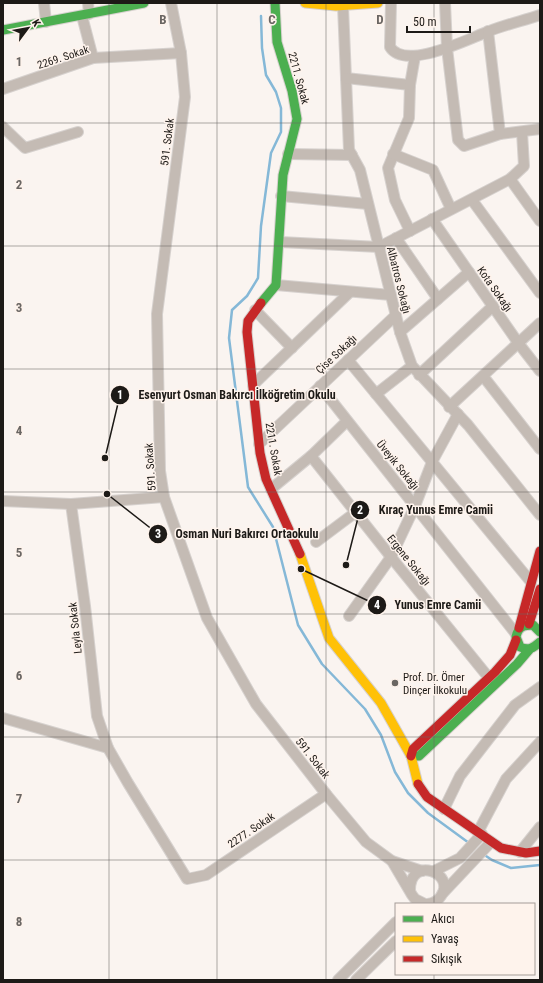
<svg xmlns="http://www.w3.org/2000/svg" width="543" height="983" viewBox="0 0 543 983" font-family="'Roboto Condensed',sans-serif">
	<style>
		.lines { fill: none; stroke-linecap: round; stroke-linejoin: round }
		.stream { stroke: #85b8d7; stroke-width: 2.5 }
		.street-casing { stroke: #d6d1ce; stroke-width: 12 }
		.fast-casing { stroke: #d6d1ce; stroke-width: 11 }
		.slow-casing { stroke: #d6d1ce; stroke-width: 11 }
		.jam-casing { stroke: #d6d1ce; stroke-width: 11 }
		.street { stroke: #c4bbb4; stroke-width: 10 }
		.fast { stroke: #4caf50; stroke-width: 9 }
		.slow { stroke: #ffc107; stroke-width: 9 }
		.jam { stroke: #c62828; stroke-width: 9 }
		.grid { fill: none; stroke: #6a6663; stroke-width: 1; stroke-opacity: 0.55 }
		.poi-dot { fill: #6a6663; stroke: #fef3ec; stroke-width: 1.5 }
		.labels { text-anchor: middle; stroke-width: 3; stroke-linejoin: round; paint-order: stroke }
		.street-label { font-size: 11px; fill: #1d1a17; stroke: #fef3ec }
		.poi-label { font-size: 11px; fill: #1d1a17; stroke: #fef3ec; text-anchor: start }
		.grid-label { font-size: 13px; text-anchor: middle; font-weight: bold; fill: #6a6663; stroke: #fef3ec; stroke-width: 3; stroke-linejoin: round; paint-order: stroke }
		.leader { fill: none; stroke: #1d1a17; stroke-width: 1.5 }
		.callout-dot { fill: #1d1a17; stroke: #fef3ec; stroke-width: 1.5 }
		.mark-label { font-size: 12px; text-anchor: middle; font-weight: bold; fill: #fff }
		.callout-label { font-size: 12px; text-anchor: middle; font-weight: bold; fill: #1d1a17; stroke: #fef3ec; stroke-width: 3; stroke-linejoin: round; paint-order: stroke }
	</style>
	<rect width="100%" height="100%" fill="#faf4f0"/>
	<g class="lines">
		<g class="stream">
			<polyline points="261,16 262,48 266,75 276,92 281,108 281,132 271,153 261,226 258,278 247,296 232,310 229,338 248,487 273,527 298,625 322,664 365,709 381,735 395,772 408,793 428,813 469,843"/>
			<polyline points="483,854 492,860 511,868 540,865"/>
		</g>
		<g class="street-casing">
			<g id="street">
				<polyline points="44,3 46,22"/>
				<polyline points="88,3 89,14"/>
				<polyline points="171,3 181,53 185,97 157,314 160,471 164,497 207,618 256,704 326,794 366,842 392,861 422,871"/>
				<path d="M391,3L390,47C405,71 468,39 487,32C504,25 522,21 540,15"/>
				<polyline points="445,3 447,48 458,140 464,146 500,134 540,129"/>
				<polyline points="343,6 349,150 360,170 400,332 412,366 468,425 540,515"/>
				<polyline points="82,16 93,58"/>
				<polyline points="488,31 500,134"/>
				<polyline points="346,78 410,85 409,118 388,168 395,200 410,231"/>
				<polyline points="410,85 415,56"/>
				<polyline points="3,89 93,58 181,53"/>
				<polyline points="3,127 25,148 78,132"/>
				<polyline points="288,154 352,155"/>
				<polyline points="393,154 433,170 451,209"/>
				<polyline points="510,179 540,221"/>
				<polyline points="281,196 368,204"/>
				<polyline points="472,200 540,293"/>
				<polyline points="432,219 519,344 540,371"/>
				<polyline points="396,238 438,299"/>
				<polyline points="280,242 379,247 510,179 524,166 522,132"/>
				<polyline points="276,285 391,295"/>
				<polyline points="255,310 292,348"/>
				<polyline points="400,332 469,272"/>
				<polyline points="348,360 531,582"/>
				<polyline points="419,375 493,306"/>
				<polyline points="483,376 540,449"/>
				<polyline points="253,385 350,292"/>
				<polyline points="320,386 516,634"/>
				<polyline points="376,394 412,366"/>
				<polyline points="449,407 540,323"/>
				<polyline points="259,444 396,315"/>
				<polyline points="311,456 391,557 489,678"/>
				<polyline points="271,489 311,456 347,421"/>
				<polyline points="3,501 71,504 164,497"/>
				<polyline points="71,504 85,606 97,716 108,748 128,783 187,879 206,875 326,794"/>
				<polyline points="316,542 356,512"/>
				<polyline points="349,616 391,557 415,506 432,462 458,414"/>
				<polyline points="3,718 108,748"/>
				<polyline points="444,809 460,776 515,705 540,687"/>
				<polyline points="478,832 506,779 540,742"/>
				<polyline points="520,852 540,827"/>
				<polyline points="392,861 412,895 415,899 425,904"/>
				<polyline points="434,871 460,858 482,834"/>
				<path d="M410,890C410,855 457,873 441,896C438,901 434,903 428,904"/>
				<polyline points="443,893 491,842"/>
				<polyline points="338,980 396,922"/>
				<polyline points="356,980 396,941"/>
			</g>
		</g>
		<g class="fast-casing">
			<g id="fast">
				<polyline points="3,30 144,3"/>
				<polyline points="261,303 276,285 283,175 297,119 292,91 277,42 275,3"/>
				<path d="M540,632L533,625C523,625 518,627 516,637L520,647C529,651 533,648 540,642"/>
				<polyline points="411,756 419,756 517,664 529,650"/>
			</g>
		</g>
		<g class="slow-casing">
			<g id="slow">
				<polyline points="305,3 336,6 378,3"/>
				<polyline points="300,554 329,638 381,703 411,756 418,784"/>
			</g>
		</g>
		<g class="jam-casing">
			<g id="jam">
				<polyline points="261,303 248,321 247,332 260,453 266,479 300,554"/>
				<polyline points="529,624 540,589"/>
				<polyline points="519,628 540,551"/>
				<polyline points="411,756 413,749 495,672 510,655 516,640"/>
				<polyline points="418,784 427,797 501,848 526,853 540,851"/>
			</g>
		</g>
		<use href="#street" class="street"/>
		<use href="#fast" class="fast"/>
		<use href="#slow" class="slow"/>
		<use href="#jam" class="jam"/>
	</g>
	<path class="grid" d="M109,3V980M217,3V980M326,3V980M434,3V904M3,123H540M3,246H540M3,369H540M3,492H540M3,614H540M3,737H540M3,860H540M434,974V980"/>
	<circle class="poi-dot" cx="395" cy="683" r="4"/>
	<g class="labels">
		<g class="street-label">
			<text transform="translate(63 57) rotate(-18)" y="4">2269. Sokak</text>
			<text transform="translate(299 78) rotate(75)" y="4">2211. Sokak</text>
			<text transform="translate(167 142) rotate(-83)" y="4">591. Sokak</text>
			<text transform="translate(399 280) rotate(76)" y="4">Albatros Sokağı</text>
			<text transform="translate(495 289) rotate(55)" y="4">Kota Sokağı</text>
			<text transform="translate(336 354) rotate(-43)" y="4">Çise Sokağı</text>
			<text transform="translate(274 449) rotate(80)" y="4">2211. Sokak</text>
			<text transform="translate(398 465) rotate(51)" y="4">Üveyik Sokağı</text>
			<text transform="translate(150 467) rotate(-94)" y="4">591. Sokak</text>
			<text transform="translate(409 560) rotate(51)" y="4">Ergene Sokağı</text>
			<text transform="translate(75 628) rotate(-96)" y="4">Leyla Sokak</text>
			<text transform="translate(313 758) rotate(52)" y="4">591. Sokak</text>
			<text transform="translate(251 830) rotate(-34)" y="4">2277. Sokak</text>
		</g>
		<g class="poi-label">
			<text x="403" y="681">Prof. Dr. Ömer<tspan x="403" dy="13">Dinçer İlkokulu</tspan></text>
		</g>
	</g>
	<g class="grid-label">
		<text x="163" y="24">B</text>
		<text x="272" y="24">C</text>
		<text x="380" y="24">D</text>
		<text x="19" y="66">1</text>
		<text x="19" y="189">2</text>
		<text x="19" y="312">3</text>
		<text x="19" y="435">4</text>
		<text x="19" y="557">5</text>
		<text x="19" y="680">6</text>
		<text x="19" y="803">7</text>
		<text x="19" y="926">8</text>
	</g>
	<path class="leader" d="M105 458L120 395M346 565L360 510M107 494L158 534M301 569L377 605"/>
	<g class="callout-dot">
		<circle cx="105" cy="458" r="4"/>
		<circle cx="346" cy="565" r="4"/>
		<circle cx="107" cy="494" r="4"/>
		<circle cx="301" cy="569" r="4"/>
		<circle cx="120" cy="395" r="10"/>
		<circle cx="360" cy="510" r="10"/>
		<circle cx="158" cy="534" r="10"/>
		<circle cx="377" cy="605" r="10"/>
	</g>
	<g class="mark-label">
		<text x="120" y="399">1</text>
		<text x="360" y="514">2</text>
		<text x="158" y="538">3</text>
		<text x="377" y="609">4</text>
	</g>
	<g class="callout-label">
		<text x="237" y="399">Esenyurt Osman Bakırcı İlköğretim Okulu</text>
		<text x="436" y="514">Kıraç Yunus Emre Camii</text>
		<text x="247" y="538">Osman Nuri Bakırcı Ortaokulu</text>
		<text x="438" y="609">Yunus Emre Camii</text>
	</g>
	<rect width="543" height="983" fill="none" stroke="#1d1a17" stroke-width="8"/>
	<rect x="395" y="903" width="140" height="72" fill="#fef3ec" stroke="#a49c97"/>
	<rect x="403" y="916" width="20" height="6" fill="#4caf50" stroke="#a49c97"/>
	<text x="431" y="923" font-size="12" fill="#1d1a17">Akıcı</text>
	<rect x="403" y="936" width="20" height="6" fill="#ffc107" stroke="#a49c97"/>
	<text x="431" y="943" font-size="12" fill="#1d1a17">Yavaş</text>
	<rect x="403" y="956" width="20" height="6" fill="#c62828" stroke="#a49c97"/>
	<text x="431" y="963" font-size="12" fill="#1d1a17">Sıkışık</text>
	<g transform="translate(28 28) rotate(58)" stroke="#fef3ec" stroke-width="3" paint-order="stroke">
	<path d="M0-3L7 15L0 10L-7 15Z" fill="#1d1a17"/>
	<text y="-6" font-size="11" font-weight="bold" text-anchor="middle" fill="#1d1a17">K</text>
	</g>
	<path d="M407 26v6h63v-6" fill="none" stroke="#1d1a17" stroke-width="2"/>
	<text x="413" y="26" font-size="12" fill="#1d1a17" stroke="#fef3ec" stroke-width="3" paint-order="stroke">50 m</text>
</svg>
